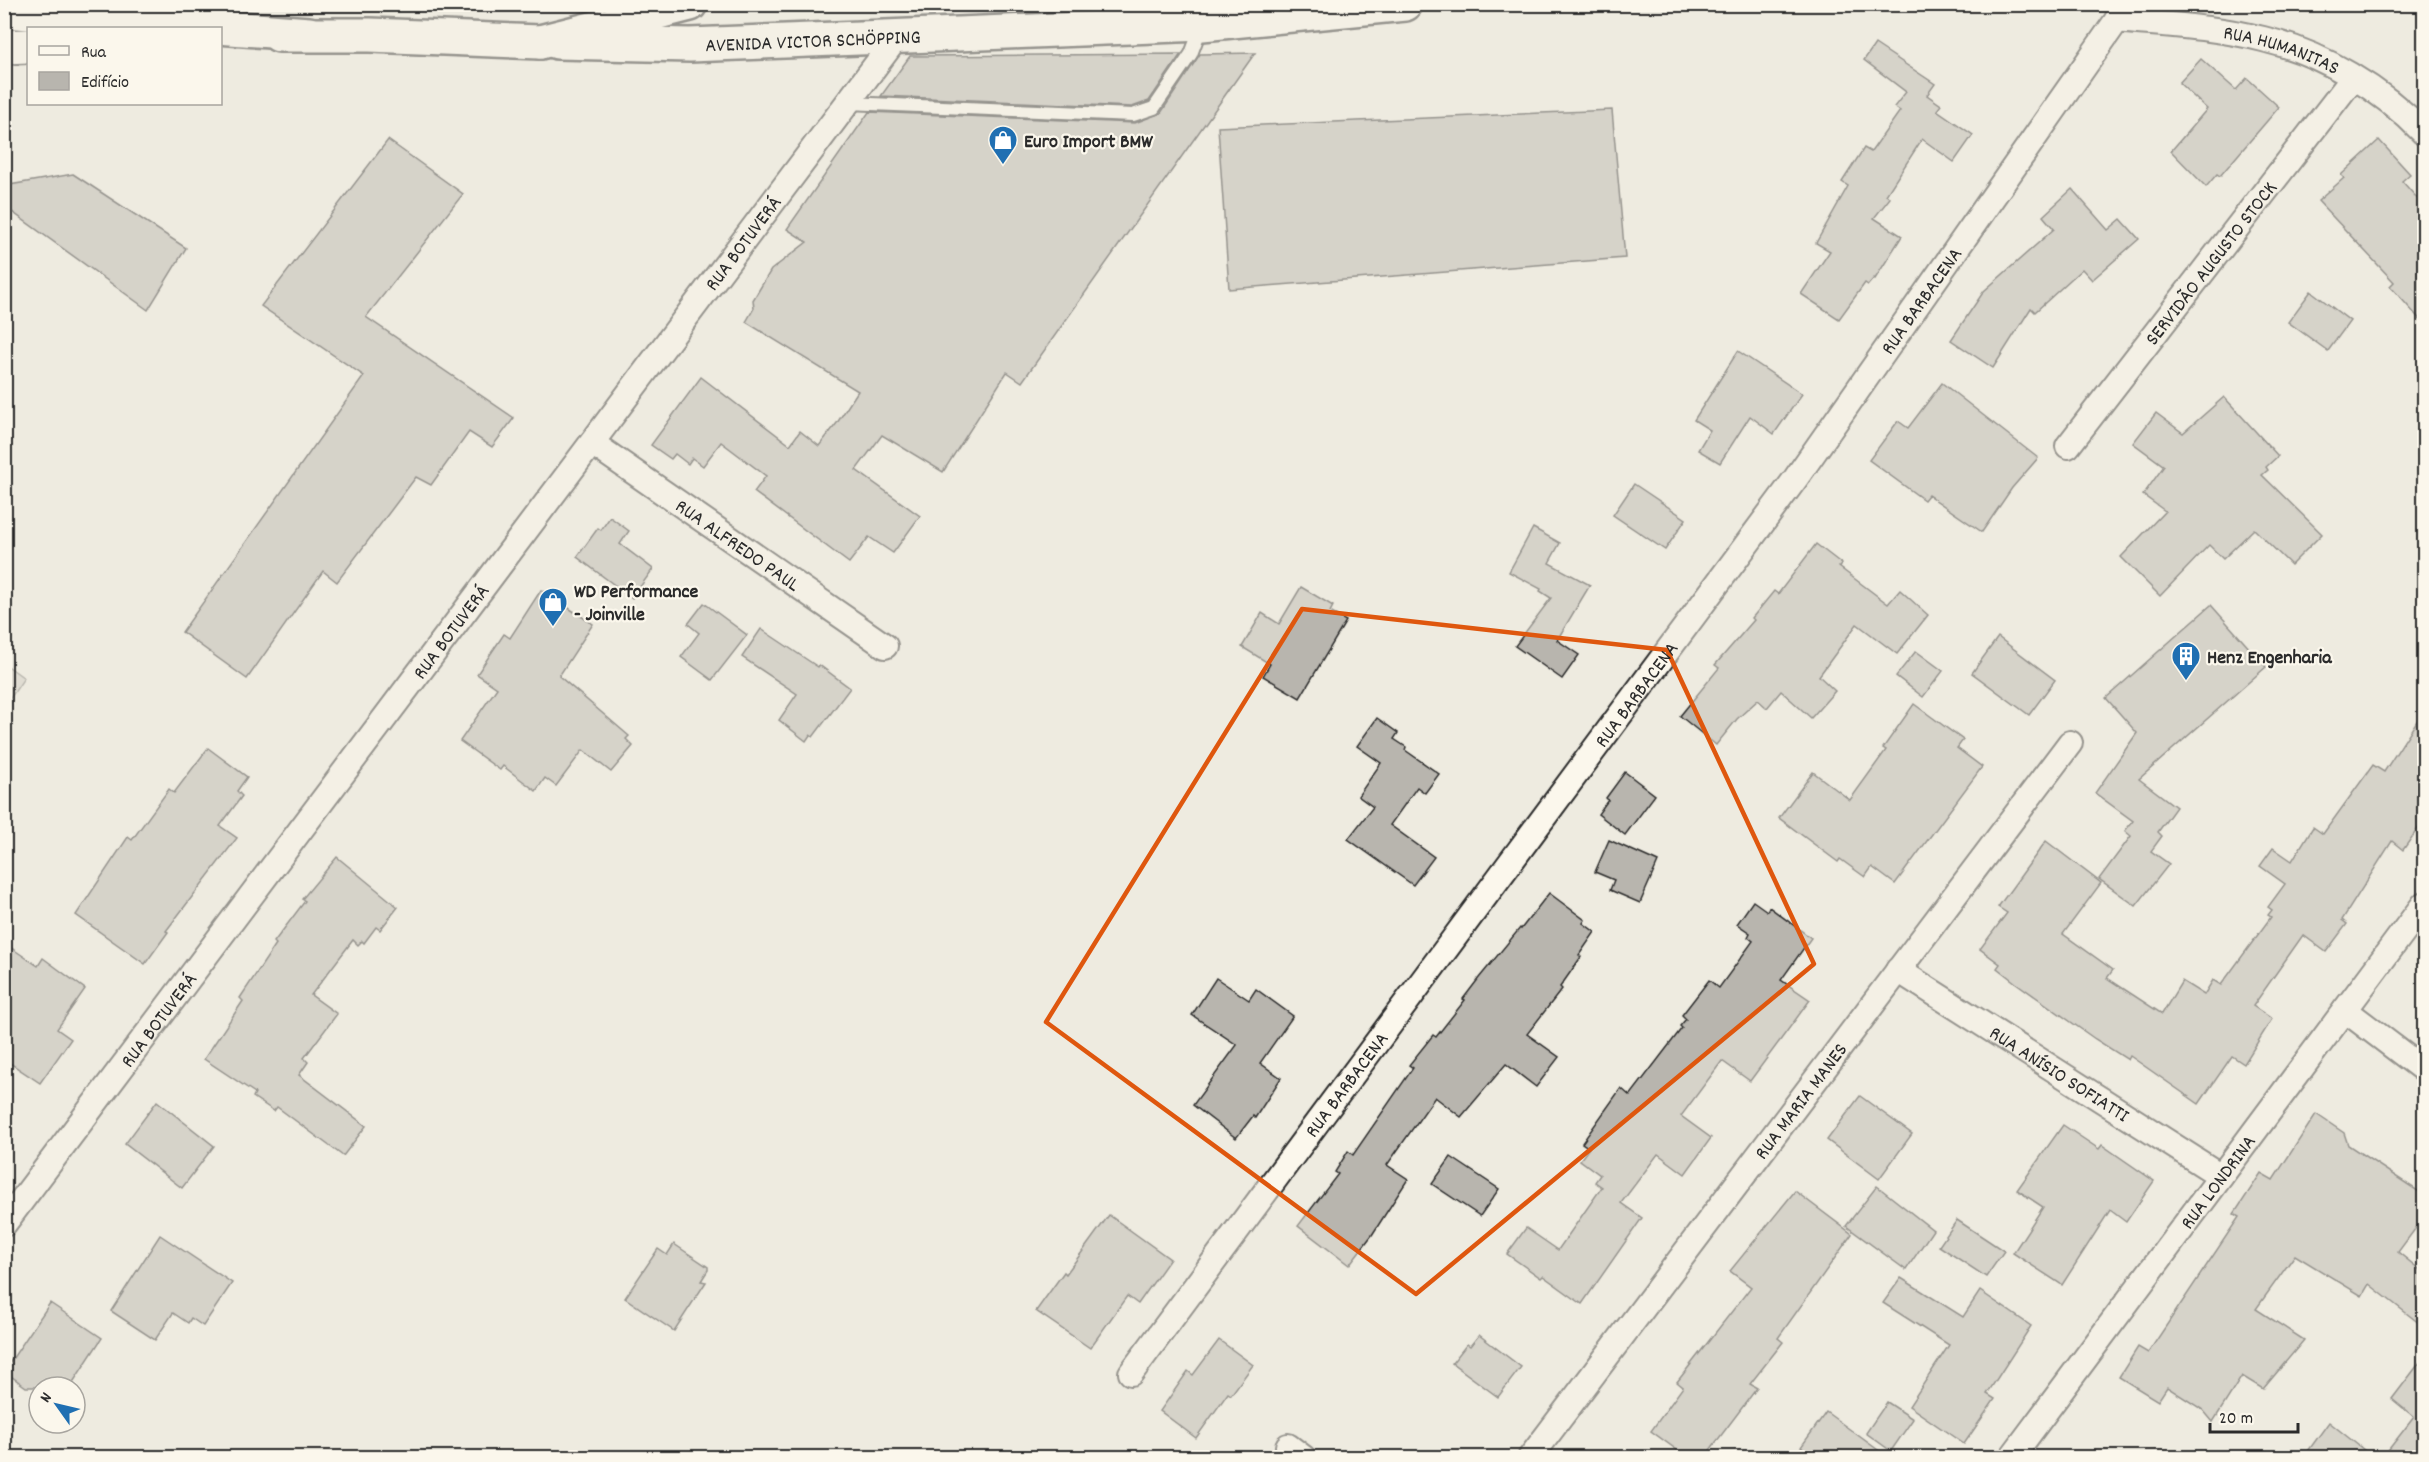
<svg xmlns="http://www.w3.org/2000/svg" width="2429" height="1462" viewBox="0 0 2429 1462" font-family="Dekko,sans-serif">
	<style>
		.green { fill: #cecbc2; stroke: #7c7b76; stroke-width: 1.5 }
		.building { fill: #b8b5ae; stroke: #2b2b2b; stroke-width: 1.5 }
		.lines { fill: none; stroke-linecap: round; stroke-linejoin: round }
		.lane-casing { stroke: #2b2b2b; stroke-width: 16 }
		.street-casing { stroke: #2b2b2b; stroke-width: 28 }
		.secondary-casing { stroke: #2b2b2b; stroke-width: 38 }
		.primary-casing { stroke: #2b2b2b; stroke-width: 38 }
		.highway-casing { stroke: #2b2b2b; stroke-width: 38 }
		.lane { stroke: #fbf7ec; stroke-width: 12 }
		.street { stroke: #fbf7ec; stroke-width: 24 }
		.secondary { stroke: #fbf7ec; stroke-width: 33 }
		.primary { stroke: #fbf7ec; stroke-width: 33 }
		.highway { stroke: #fbf7ec; stroke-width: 33 }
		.marked { fill: none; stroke: #df570e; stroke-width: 4.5; stroke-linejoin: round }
		.labels { text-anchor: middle; stroke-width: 4.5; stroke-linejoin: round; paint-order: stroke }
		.street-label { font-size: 20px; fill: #2b2b2b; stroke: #fbf7ec }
		.poi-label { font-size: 20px; font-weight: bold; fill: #2b2b2b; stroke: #fbf7ec; text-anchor: start }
	</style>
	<rect width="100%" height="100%" fill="#eeebe0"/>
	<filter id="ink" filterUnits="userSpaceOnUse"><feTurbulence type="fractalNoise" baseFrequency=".0167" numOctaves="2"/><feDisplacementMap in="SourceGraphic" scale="12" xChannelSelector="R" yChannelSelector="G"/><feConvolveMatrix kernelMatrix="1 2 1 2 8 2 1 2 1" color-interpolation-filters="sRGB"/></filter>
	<g filter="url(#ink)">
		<polygon class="green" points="5,664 24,678 5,706"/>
		<g class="building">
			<polygon points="1875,44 1935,84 1927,95 1941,105 1937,110 1973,135 1954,162 1922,139 1886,195 1890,198 1874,218 1902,236 1875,279 1874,278 1868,285 1865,283 1839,319 1801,294 1830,251 1816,243 1848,186 1842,182 1864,148 1871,152 1900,111 1894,107 1906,92 1864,60"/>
			<polygon points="1255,53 1022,382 1007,372 943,472 882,435 856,470 920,516 893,553 869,537 849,563 754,492 766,476 721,442 703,466 692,458 688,464 675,454 671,459 651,445 701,377 790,445 800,431 819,446 837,423 858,391 746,322 754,308 753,300 771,270 807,242 787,229 869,112 1135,123 1161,113 1200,54"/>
			<polygon points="1181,54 1149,101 1132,107 881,96 910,56"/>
			<polygon points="2201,59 2236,90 2247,78 2279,107 2220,176 2217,174 2206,187 2171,151 2207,109 2179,83"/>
			<polygon points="1612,110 1625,258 1229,289 1218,127"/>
			<polygon points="388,140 463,194 366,317 514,418 492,447 469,432 431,485 416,477 337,582 323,571 247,679 182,632 364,376 261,306"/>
			<polygon points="2379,140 2410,174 2402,181 2424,206 2424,324 2390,286 2394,282 2318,201 2344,178 2341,175"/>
			<polygon points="73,174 186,248 148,310 4,206 4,186"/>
			<polygon points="2072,189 2108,230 2121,219 2139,239 2092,280 2082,269 2035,312 2031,308 1993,368 1951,340 1984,291 2054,229 2043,216"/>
			<polygon points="2311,291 2350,321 2328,351 2288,322"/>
			<polygon points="1738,351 1802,394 1774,434 1750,416 1720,463 1698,450 1710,430 1694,420"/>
			<polygon points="1942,383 2038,458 2012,488 1982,532 1928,495 1924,500 1869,460 1898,421 1908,428"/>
			<polygon points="2224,397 2278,456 2266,467 2268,470 2262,475 2322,534 2291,565 2254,529 2223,559 2209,545 2160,596 2121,557 2165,511 2143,495 2164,466 2133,443 2156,413 2183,433"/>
			<polygon points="1634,484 1686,519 1665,550 1613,515"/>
			<polygon points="610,517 629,531 620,544 653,569 632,598 577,557 598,528 601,530"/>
			<polygon points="1533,528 1560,543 1549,563 1590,585 1557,640 1579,655 1562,679 1515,646 1551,598 1540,591 1541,589 1509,572"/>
			<polygon points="1816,544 1842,564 1839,567 1888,604 1900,590 1928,615 1897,654 1857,624 1819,676 1835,691 1811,718 1781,691 1767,708 1758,700 1737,719 1716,745 1680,716 1719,668 1715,665 1754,620 1752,618 1774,591 1778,594"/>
			<polygon points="1301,587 1333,606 1330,612 1346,621 1300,698 1263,676 1270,664 1242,647 1262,613 1279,624"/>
			<polygon points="541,590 593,624 559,676 629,736 626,739 633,746 611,772 583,750 556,786 545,778 536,791 503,766 500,770 460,741 497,688 477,674 504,634 510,638"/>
			<polygon points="704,603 747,635 712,680 681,657 699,633 688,624"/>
			<polygon points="2211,605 2266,667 2139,779 2176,807 2158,832 2162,836 2151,851 2169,864 2136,906 2099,879 2131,836 2125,831 2133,821 2095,793 2137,733 2106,698"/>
			<polygon points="761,629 818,667 819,665 850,688 813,737 810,735 806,741 779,720 797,694 742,657"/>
			<polygon points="1998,637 2055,680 2029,715 1972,673"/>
			<polygon points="1916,651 1943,671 1923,697 1896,676"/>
			<polygon points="1914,704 1963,740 1957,748 1982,767 1895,884 1872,867 1865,877 1840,859 1838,862 1779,818 1813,772 1850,800 1886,750 1883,748"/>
			<polygon points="2424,710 2424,820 2403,850 2392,841 2342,920 2347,924 2326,952 2303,935 2253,1006 2272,1019 2244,1064 2232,1056 2199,1104 2130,1056 2128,1060 2095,1039 2016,983 1997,968 2000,964 1980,949 2007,913 1998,907 2046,841 2101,883 2063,934 2113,970 2107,978 2162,1014 2182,981 2204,995 2213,980 2221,985 2271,917 2268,915 2272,910 2268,907 2285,884 2260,866 2273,848 2292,861 2313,827 2323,834 2373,765 2384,772"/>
			<polygon points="1377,718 1398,733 1394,739 1406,747 1405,750 1439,774 1425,793 1417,787 1390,825 1434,857 1413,885 1348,839 1373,807 1358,796 1381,763 1357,746"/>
			<polygon points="208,748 247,777 237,791 242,796 220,826 237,838 166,931 168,932 145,964 76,915 128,837 132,840 169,789 174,793"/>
			<polygon points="1625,772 1655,795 1625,835 1598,814 1608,800 1606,798"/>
			<polygon points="1609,840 1658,862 1640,903 1610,890 1614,880 1595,872"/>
			<polygon points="337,857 398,907 380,930 376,927 364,943 362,941 358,945 353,940 311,995 337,1014 304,1058 308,1062 299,1075 366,1126 343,1156 277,1107 274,1111 253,1097 255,1093 204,1059 243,1001 240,998 276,944 274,942 305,901 302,899"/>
			<polygon points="1549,893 1585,920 1583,923 1595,932 1579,955 1581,957 1560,987 1562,989 1527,1034 1559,1057 1536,1087 1506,1064 1461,1117 1435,1097 1387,1165 1408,1179 1372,1235 1349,1265 1298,1226 1338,1174 1335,1172 1348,1151 1353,1155 1413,1068 1409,1065 1433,1035 1436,1037 1465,1000 1463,999 1479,978 1520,928 1521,929"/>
			<polygon points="1753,901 1767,911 1769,907 1811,938 1781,980 1810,1000 1750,1081 1722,1061 1681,1116 1711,1138 1685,1174 1658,1154 1621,1203 1642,1218 1582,1304 1543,1276 1541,1278 1507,1254 1526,1228 1558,1250 1602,1187 1595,1182 1600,1175 1580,1160 1589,1148 1582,1143 1621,1088 1630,1096 1682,1028 1680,1026 1686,1019 1682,1015 1709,980 1719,988 1753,941 1748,937 1750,933 1737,924"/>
			<polygon points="4,943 38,966 43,958 85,989 57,1029 71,1039 40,1083 4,1059"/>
			<polygon points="1216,978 1249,1000 1256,989 1293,1016 1260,1063 1281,1078 1255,1118 1253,1116 1236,1138 1193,1105 1237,1045 1192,1015"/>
			<polygon points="1860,1096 1912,1134 1879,1179 1827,1140"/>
			<polygon points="157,1101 214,1146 182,1188 125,1144"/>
			<polygon points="2316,1114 2344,1133 2348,1145 2424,1195 2424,1217 2398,1252 2424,1273 2424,1327 2369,1284 2362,1296 2295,1255 2256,1309 2304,1340 2263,1389 2242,1376 2213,1422 2203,1410 2167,1387 2158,1401 2119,1377 2138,1347 2148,1353 2239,1217 2234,1214 2261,1173 2273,1180"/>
			<polygon points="2063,1125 2099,1149 2102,1145 2154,1181 2126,1222 2110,1210 2062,1285 2013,1253 2043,1207 2017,1190"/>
			<polygon points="1451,1157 1499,1189 1480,1216 1432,1184"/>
			<polygon points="1877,1186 1933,1230 1906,1270 1846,1226"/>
			<polygon points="1795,1191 1852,1234 1778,1338 1783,1342 1750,1384 1757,1388 1704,1458 1688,1458 1651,1431 1683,1387 1677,1382 1751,1287 1730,1271"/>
			<polygon points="1109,1215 1170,1259 1138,1304 1127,1296 1090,1348 1036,1311 1064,1272 1066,1274"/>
			<polygon points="1957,1220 2004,1251 1986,1277 1939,1246"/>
			<polygon points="160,1235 232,1283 203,1326 191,1318 188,1323 173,1313 155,1340 111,1311"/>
			<polygon points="674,1244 708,1267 708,1270 701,1281 706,1282 674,1331 625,1298 658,1249 667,1255"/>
			<polygon points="1901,1278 1963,1317 1980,1291 2031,1326 1987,1394 1995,1399 1964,1444 1909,1406 1949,1345 1883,1303"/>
			<polygon points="50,1303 102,1338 70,1387 26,1387 4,1371"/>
			<polygon points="1479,1335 1521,1367 1498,1397 1452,1363 1467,1344 1470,1346"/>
			<polygon points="1219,1340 1253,1365 1231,1395 1228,1393 1196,1438 1160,1411 1188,1371 1193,1375"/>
			<polygon points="2424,1357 2424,1458 2382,1458 2414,1417 2392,1399"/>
			<polygon points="1887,1402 1913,1419 1891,1451 1866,1433"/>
			<polygon points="1826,1412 1889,1458 1816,1458 1801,1447"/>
			<polygon points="2329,1422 2374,1458 2303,1458"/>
		</g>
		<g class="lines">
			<g class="lane-casing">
				<polyline id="lane" points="848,103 1133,115 1154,108 1191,54 1202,25"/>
			</g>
			<g class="street-casing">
				<g id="street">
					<path id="s1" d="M2117,20C2166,25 2216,27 2263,39C2322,53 2382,89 2424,133"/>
					<path id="s2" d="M592,443L885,646"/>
					<path id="s3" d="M2068,446L2353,78"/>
					<path id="s4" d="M1898,970L2221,1176"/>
					<polyline points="2345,1010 2424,1070"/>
					<path id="s5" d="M4,1224L897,37"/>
					<path id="s6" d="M1131,1373L1796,478L2117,20L2123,4"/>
					<polyline points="1288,1446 1304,1458"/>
					<path id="s7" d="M1530,1458L2070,743"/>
					<path id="s8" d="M2011,1458L2424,904"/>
				</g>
			</g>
			<g class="secondary-casing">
				<g id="secondary">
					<path id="s9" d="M557,42L690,45L1202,24L1405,4"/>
				</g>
			</g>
			<g class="primary-casing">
				<g id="primary">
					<polyline points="279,35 370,35 540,42"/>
					<polyline points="4,47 28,46"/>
				</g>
			</g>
			<g class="highway-casing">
				<g id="highway">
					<polyline points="4,11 309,34"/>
					<polyline points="540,42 690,4"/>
				</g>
			</g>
			<use href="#lane" class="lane"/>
			<use href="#street" class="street"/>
			<use href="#secondary" class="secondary"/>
			<use href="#primary" class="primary"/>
			<use href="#highway" class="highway"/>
		</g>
	</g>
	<path d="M0 0H2429V1462H0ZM1302,609L1667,650L1814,964L1416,1294L1046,1022Z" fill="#eeebe0" fill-opacity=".55" fill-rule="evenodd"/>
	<path class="marked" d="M1302,609L1667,650L1814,964L1416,1294L1046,1022Z"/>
	<defs>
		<g id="shop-pin" transform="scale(1.5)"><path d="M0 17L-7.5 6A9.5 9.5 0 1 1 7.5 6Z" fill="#1f6fb2" stroke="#fbf7ec"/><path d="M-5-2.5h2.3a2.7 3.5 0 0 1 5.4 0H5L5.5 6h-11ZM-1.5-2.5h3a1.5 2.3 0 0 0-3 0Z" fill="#fff"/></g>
		<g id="building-pin" transform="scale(1.5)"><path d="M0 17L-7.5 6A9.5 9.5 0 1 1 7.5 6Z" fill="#1f6fb2" stroke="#fbf7ec"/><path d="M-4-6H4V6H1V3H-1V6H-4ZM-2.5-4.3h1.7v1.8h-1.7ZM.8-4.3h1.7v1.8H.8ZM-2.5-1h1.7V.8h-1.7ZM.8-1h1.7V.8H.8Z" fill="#fff"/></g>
	</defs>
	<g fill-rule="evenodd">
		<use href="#shop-pin" x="1003" y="140"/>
		<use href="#shop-pin" x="553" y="602"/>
		<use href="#building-pin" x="2186" y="656"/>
	</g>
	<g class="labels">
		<g class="street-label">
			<text dy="7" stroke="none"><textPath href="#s9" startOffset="256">AVENIDA VICTOR SCHÖPPING</textPath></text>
			<text dy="7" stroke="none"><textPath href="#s1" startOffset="168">RUA HUMANITAS</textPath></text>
			<text dy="7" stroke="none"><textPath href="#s5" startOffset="1228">RUA BOTUVERÁ</textPath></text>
			<text dy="7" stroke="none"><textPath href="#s3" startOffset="232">SERVIDÃO AUGUSTO STOCK</textPath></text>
			<text dy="7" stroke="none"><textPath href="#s6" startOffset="1332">RUA BARBACENA</textPath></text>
			<text dy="7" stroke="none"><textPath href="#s2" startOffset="178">RUA ALFREDO PAUL</textPath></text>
			<text dy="7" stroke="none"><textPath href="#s5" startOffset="742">RUA BOTUVERÁ</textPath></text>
			<text dy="7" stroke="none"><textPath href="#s6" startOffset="846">RUA BARBACENA</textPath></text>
			<text dy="7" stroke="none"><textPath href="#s5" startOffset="256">RUA BOTUVERÁ</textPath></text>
			<text dy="7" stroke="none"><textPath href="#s4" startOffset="192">RUA ANÍSIO SOFIATTI</textPath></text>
			<text dy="7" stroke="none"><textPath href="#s6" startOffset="360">RUA BARBACENA</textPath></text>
			<text dy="7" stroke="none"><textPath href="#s7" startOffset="448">RUA MARIA MANES</textPath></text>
			<text dy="7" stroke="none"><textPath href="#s8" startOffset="345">RUA LONDRINA</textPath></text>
		</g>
		<g class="poi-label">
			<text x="1024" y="147">Euro Import BMW</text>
			<text x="574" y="597">WD Performance<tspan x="574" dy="23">- Joinville</tspan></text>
			<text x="2207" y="663">Henz Engenharia</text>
		</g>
	</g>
	<rect width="2429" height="1462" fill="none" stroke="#fbf7ec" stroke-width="24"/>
	<rect x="12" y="12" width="2405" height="1438" fill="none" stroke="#2b2b2b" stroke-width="2" filter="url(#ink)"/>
	<rect x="27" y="27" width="195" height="78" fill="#fbf7ec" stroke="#a8a59f" stroke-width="1.5"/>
	<rect x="39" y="46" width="30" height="9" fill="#fbf7ec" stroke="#a8a59f" stroke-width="1.5"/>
	<text x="81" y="57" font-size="18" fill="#2b2b2b">Rua</text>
	<rect x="39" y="72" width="30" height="18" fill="#b8b5ae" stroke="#a8a59f" stroke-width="1.5"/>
	<text x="81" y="87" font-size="18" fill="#2b2b2b">Edifício</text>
	<g transform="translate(57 1405) rotate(304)"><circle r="28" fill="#fbf7ec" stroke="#a8a59f" stroke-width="1.5"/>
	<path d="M0-4.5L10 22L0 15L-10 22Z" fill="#1f6fb2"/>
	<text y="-9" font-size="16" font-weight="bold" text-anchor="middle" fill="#2b2b2b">N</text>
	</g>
	<path d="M2210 1423v9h88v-9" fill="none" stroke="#2b2b2b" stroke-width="3"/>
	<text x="2219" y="1423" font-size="18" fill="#2b2b2b" stroke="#fbf7ec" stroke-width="4.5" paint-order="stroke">20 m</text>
</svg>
